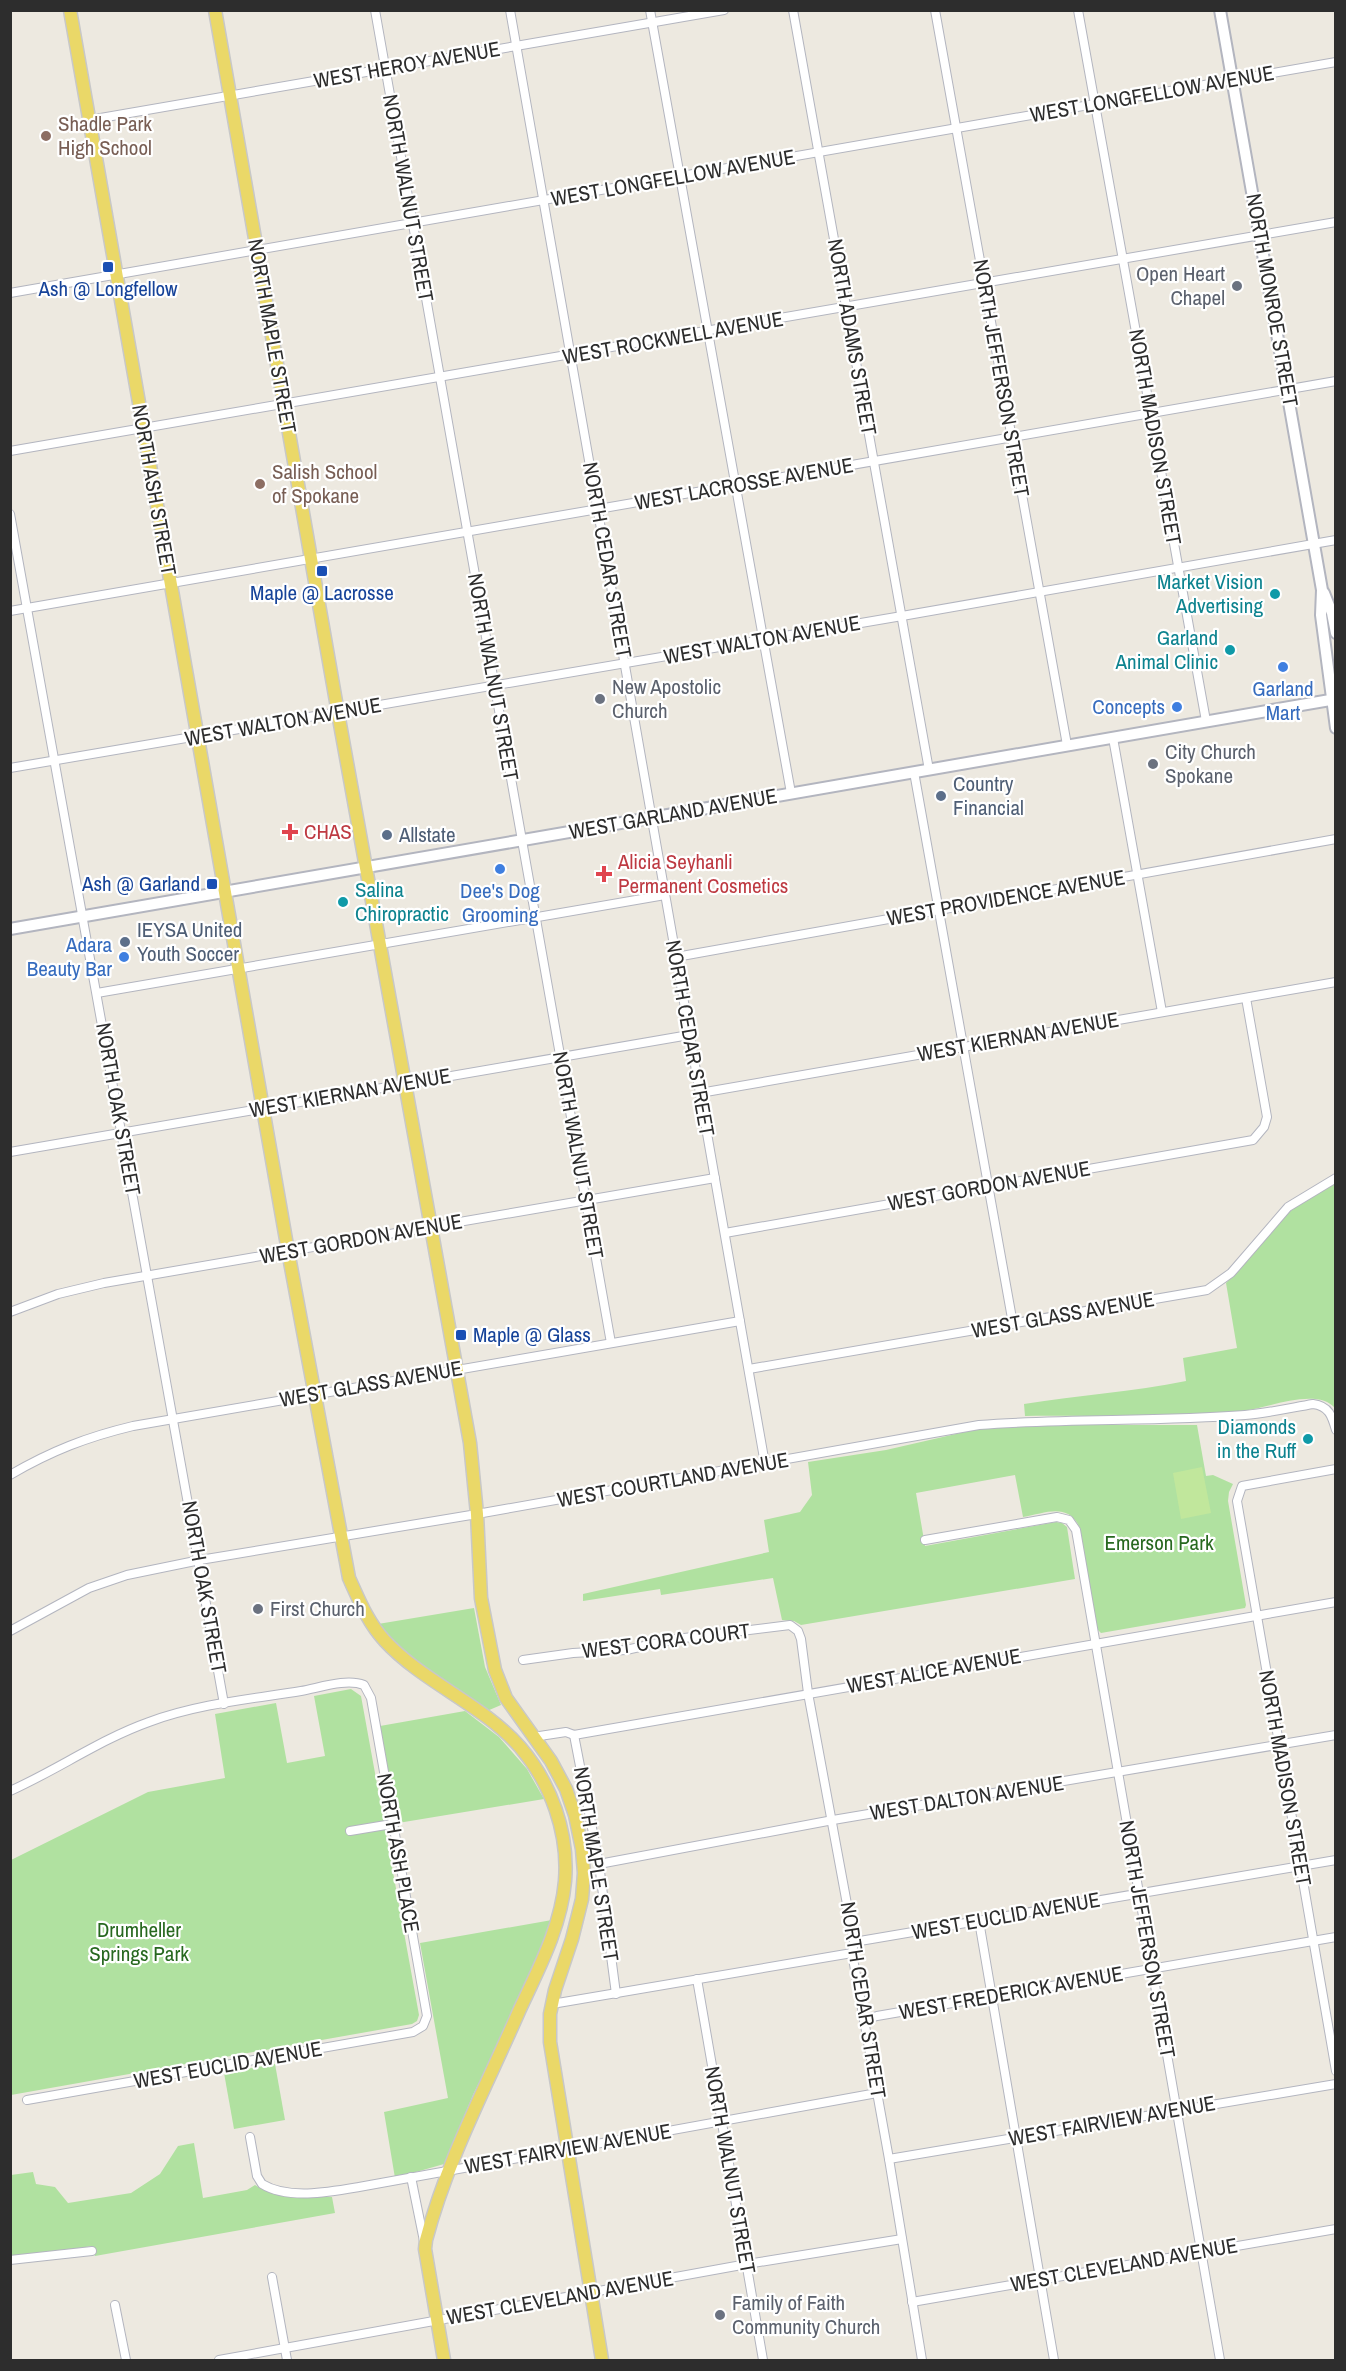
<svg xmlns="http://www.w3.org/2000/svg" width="1346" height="2371" viewBox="0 0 1346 2371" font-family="'Archivo Narrow',sans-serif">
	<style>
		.green { fill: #b0e1a0 }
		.pitch { fill: #c1e79c }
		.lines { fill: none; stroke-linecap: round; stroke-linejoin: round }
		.street-casing { stroke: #b3b5bf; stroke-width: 10 }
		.secondary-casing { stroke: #b3b5bf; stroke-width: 14 }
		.primary-casing { stroke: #c8c8c8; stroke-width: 15 }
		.street { stroke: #fff; stroke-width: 8 }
		.secondary { stroke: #fff; stroke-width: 10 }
		.primary { stroke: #ead868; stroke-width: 12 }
		.education-dot { fill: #8d6e63; stroke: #fff; stroke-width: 2 }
		.transit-dot { fill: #1a4fb4; stroke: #fff; stroke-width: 2 }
		.worship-dot { fill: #6b7280; stroke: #fff; stroke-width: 2 }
		.culture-dot { fill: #0f9aa8; stroke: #fff; stroke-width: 2 }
		.shop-dot { fill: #3f7fe0; stroke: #fff; stroke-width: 2 }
		.service-dot { fill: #5c6f8a; stroke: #fff; stroke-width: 2 }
		.health-dot { fill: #e0444e; stroke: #fff; stroke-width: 2 }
		.labels { text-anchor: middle; stroke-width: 4.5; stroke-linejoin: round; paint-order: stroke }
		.street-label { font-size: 21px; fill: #2d2d2d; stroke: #fff }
		.education-label { font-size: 21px; fill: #785e54; stroke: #fff; text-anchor: start }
		.worship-label { font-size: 21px; fill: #5b616d; stroke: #fff; text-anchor: start }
		.transit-label { font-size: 21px; fill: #164399; stroke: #fff }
		.culture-label { font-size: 21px; fill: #0d838f; stroke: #fff; text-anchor: end }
		.shop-label { font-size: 21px; fill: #366cbe; stroke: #fff }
		.service-label { font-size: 21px; fill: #4e5e75; stroke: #fff; text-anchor: start }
		.health-label { font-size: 21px; fill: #be3a42; stroke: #fff; text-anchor: start }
		.park-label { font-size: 21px; fill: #27681f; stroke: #fff }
	</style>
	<rect width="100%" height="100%" fill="#ede9e0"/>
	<g class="green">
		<path d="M1335,1182V1408C1318,1388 1272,1406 1249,1410C1178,1420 1097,1415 1025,1416L1024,1404C1078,1395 1133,1392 1186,1381L1183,1358L1237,1348L1226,1283L1283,1217L1299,1204Z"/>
		<path d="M1028,1425H1197L1206,1476L1213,1475L1233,1484L1229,1492L1228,1501L1246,1605L1245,1608L1101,1633L1097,1629L1080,1528C1068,1502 1046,1513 1023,1517L1015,1475L916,1493L925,1546L1056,1522L1062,1523L1067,1527L1075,1579L801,1625L794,1621L782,1620L773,1578L661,1595L660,1589L583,1601V1594L769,1552L764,1520L800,1512L812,1495L808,1462L886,1450L982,1428Z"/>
		<path d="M474,1608L485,1667L501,1705L487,1711C448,1685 407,1661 378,1624Z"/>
		<polygon points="351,1689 361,1696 419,2015 417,2021 412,2024 11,2095 11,1860 148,1792 225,1778 215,1714 276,1703 287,1763 325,1756 314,1696"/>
		<polygon points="465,1711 499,1737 527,1769 544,1799 398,1823 380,1726"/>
		<polygon points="552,1920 516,2006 473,2095 444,2164 395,2178 384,2112 448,2098 420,1943"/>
		<polygon points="275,2064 285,2120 234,2129 224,2073"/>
		<path d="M194,2143L203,2198L247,2190L255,2185C276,2199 308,2196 332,2197L335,2213L95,2256L92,2246L62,2251L11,2256V2175L33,2172L36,2184L55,2187L68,2203L131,2193L160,2174L178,2146Z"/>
	</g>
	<polygon class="pitch" points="1202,1467 1211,1513 1181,1519 1173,1473"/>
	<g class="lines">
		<g class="street-casing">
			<g id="street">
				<polyline points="375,10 611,1343"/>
				<polyline points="510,10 765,1464"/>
				<polyline points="650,10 791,793"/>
				<polyline points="793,10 929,770"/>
				<polyline points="935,10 1067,745"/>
				<polyline points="1078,10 1206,721"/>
				<polyline points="89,120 724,10"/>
				<polyline points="10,293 1336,62"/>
				<polyline points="10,451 1336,222"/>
				<polyline points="10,514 224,1704"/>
				<polyline points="10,611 1336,381"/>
				<polyline points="1113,738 1162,1012"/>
				<polyline points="10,768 902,616 1336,540"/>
				<polyline points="914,772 1013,1324"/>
				<polyline points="676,957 1336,839"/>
				<polyline points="97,993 665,895"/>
				<polyline points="700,1093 1336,982"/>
				<polyline points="10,1152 689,1035"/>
				<polyline points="725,1233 1253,1140 1264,1127 1267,1117 1246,998"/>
				<polyline points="10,1312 58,1294 104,1283 715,1178"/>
				<polyline points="749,1369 1207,1290 1231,1273 1288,1207 1336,1178"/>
				<polyline points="1336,1469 1242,1486 1237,1501 1336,2071"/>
				<path d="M10,1475C51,1451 87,1437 133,1426L740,1321"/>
				<polyline points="925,1540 1057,1517 1069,1520 1076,1530 1220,2360"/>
				<path d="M10,1631L89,1588L127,1575L200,1560L477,1514L979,1425C1068,1418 1157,1422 1245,1415C1268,1413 1290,1408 1313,1404C1329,1406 1332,1416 1336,1430"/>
				<polyline points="523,1660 573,1653 626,1650 676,1639 790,1625 798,1631 801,1639 808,1693 854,1942 852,1953 889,2159 922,2360"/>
				<polyline points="574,1735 599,1864 616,1994"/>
				<polyline points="533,1737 566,1732 574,1735 1336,1602"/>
				<path d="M10,1791C57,1770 101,1739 149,1722C197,1704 251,1699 301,1691C319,1688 346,1678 364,1685L371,1698L427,2016L423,2026L413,2032L27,2100"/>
				<polyline points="350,1831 392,1824"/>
				<polyline points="599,1864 833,1820 1336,1735"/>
				<polyline points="979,1921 1054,2360"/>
				<polyline points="854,1942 1336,1860"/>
				<polyline points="697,1979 763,2360"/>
				<polyline points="552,2004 852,1953"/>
				<polyline points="864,2020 877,2016 1336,1937"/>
				<path d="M250,2137L257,2176L262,2184C288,2200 330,2192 359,2187L877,2093"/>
				<polyline points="889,2159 1336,2084"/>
				<polyline points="411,2177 424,2241"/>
				<polyline points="10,2260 92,2251"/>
				<polyline points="272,2277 287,2360"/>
				<polyline points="912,2302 1336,2229"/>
				<polyline points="115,2305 126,2360"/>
				<polyline points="219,2360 747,2264 902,2239"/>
			</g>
		</g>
		<g class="secondary-casing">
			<g id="secondary">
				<polyline points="1220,10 1322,590 1321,615 1336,728"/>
				<polyline points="1324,593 1332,613 1336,633"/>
				<polyline points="10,929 1336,699"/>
			</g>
		</g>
		<g class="primary-casing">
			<g id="primary">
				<path d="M70,10L288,1251L349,1578C359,1600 368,1623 385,1641C424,1683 482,1704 520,1747C551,1783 569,1833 565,1881C561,1927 539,1968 520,2009C487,2085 447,2160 426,2240L425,2249L444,2360"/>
				<polyline points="215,10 338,713 470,1443 477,1514 481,1598 495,1670 506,1698 551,1761 566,1789 575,1815 582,1849 584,1873 582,1899 572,1939 555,1990 550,2014 550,2042 602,2360"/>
			</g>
		</g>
		<use href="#street" class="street"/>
		<use href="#secondary" class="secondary"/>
		<use href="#primary" class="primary"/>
	</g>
	<g class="education-dot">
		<circle cx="46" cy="136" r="6"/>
		<circle cx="260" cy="484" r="6"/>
	</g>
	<g class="transit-dot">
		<rect x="102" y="261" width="12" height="12" rx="3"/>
		<rect x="316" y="565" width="12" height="12" rx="3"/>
		<rect x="206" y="878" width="12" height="12" rx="3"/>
		<rect x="455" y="1329" width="12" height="12" rx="3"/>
	</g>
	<g class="worship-dot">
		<circle cx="1237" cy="286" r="6"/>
		<circle cx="600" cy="699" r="6"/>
		<circle cx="1153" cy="764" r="6"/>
		<circle cx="258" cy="1609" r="6"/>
		<circle cx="720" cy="2315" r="6"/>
	</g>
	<g class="culture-dot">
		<circle cx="1275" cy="594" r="6"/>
		<circle cx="1230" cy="650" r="6"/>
		<circle cx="343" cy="902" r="6"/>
		<circle cx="1308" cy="1439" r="6"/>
	</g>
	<g class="shop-dot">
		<circle cx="1283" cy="667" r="6"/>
		<circle cx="1177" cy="707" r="6"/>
		<circle cx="500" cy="869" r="6"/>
		<circle cx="124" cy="957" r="6"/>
	</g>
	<g class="service-dot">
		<circle cx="941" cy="796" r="6"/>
		<circle cx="387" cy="835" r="6"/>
		<circle cx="125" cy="942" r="6"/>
	</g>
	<g class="health-dot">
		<path d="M287 823h6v6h6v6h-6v6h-6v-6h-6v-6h6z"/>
		<path d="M601 865h6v6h6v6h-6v6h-6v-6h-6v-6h6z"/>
	</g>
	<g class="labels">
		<g class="street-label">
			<text transform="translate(407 65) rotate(-10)" y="7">WEST HEROY AVENUE</text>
			<text transform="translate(1152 94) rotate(-10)" y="7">WEST LONGFELLOW AVENUE</text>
			<text transform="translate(673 178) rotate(-10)" y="7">WEST LONGFELLOW AVENUE</text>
			<text transform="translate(408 198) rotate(80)" y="7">NORTH WALNUT STREET</text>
			<text transform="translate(1272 300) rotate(80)" y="7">NORTH MONROE STREET</text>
			<text transform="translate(272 336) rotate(80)" y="7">NORTH MAPLE STREET</text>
			<text transform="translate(852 337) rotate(80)" y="7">NORTH ADAMS STREET</text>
			<text transform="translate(673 338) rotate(-10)" y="7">WEST ROCKWELL AVENUE</text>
			<text transform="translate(1001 378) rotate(80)" y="7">NORTH JEFFERSON STREET</text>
			<text transform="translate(1155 437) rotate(80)" y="7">NORTH MADISON STREET</text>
			<text transform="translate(744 484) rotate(-10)" y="7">WEST LACROSSE AVENUE</text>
			<text transform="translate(154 490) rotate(80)" y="7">NORTH ASH STREET</text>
			<text transform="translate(607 560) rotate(80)" y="7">NORTH CEDAR STREET</text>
			<text transform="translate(762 640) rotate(-10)" y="7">WEST WALTON AVENUE</text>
			<text transform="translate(493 677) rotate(80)" y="7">NORTH WALNUT STREET</text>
			<text transform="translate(283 722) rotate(-10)" y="7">WEST WALTON AVENUE</text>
			<text transform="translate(673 814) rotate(-10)" y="7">WEST GARLAND AVENUE</text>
			<text transform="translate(1006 898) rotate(-10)" y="7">WEST PROVIDENCE AVENUE</text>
			<text transform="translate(1018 1037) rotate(-10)" y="7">WEST KIERNAN AVENUE</text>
			<text transform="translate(690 1038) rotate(80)" y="7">NORTH CEDAR STREET</text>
			<text transform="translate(350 1093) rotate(-10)" y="7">WEST KIERNAN AVENUE</text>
			<text transform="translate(118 1109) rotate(80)" y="7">NORTH OAK STREET</text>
			<text transform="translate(578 1155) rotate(80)" y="7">NORTH WALNUT STREET</text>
			<text transform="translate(989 1186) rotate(-10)" y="7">WEST GORDON AVENUE</text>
			<text transform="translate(361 1239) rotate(-10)" y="7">WEST GORDON AVENUE</text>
			<text transform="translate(1063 1315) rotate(-10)" y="7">WEST GLASS AVENUE</text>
			<text transform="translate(371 1384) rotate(-10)" y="7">WEST GLASS AVENUE</text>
			<text transform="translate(673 1480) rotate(-10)" y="7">WEST COURTLAND AVENUE</text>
			<text transform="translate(204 1587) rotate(80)" y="7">NORTH OAK STREET</text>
			<text transform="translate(666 1641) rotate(-7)" y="7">WEST CORA COURT</text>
			<text transform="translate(934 1671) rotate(-10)" y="7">WEST ALICE AVENUE</text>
			<text transform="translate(1285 1778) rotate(80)" y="7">NORTH MADISON STREET</text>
			<text transform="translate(967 1798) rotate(-9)" y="7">WEST DALTON AVENUE</text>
			<text transform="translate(398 1853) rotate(80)" y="7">NORTH ASH PLACE</text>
			<text transform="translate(596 1864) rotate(81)" y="7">NORTH MAPLE STREET</text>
			<text transform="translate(1006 1916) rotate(-10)" y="7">WEST EUCLID AVENUE</text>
			<text transform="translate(1147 1939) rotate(80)" y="7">NORTH JEFFERSON STREET</text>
			<text transform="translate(1011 1993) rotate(-10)" y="7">WEST FREDERICK AVENUE</text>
			<text transform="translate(863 2000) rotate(81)" y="7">NORTH CEDAR STREET</text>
			<text transform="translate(228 2065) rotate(-10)" y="7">WEST EUCLID AVENUE</text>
			<text transform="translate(1112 2121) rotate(-10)" y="7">WEST FAIRVIEW AVENUE</text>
			<text transform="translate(568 2149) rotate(-10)" y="7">WEST FAIRVIEW AVENUE</text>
			<text transform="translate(730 2170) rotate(80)" y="7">NORTH WALNUT STREET</text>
			<text transform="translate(1124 2265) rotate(-10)" y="7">WEST CLEVELAND AVENUE</text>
			<text transform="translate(560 2298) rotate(-10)" y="7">WEST CLEVELAND AVENUE</text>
		</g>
		<g class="education-label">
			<text x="58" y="131">Shadle Park<tspan x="58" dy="24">High School</tspan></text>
			<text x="272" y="479">Salish School<tspan x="272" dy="24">of Spokane</tspan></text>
		</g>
		<g class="worship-label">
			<text x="1225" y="281" text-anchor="end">Open Heart<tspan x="1225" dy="24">Chapel</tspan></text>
			<text x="612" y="694">New Apostolic<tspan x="612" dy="24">Church</tspan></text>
			<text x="1165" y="759">City Church<tspan x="1165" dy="24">Spokane</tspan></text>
			<text x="270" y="1616">First Church</text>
			<text x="732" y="2310">Family of Faith<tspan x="732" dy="24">Community Church</tspan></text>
		</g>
		<g class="transit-label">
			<text x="108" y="296">Ash @ Longfellow</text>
			<text x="322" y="600">Maple @ Lacrosse</text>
			<text x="200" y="891" text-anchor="end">Ash @ Garland</text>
			<text x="473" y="1342" text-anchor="start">Maple @ Glass</text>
		</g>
		<g class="culture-label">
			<text x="1263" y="589">Market Vision<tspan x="1263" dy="24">Advertising</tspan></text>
			<text x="1218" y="645">Garland<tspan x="1218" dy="24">Animal Clinic</tspan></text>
			<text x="355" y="897" text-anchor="start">Salina<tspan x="355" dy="24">Chiropractic</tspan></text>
			<text x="1296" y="1434">Diamonds<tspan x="1296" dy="24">in the Ruff</tspan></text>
		</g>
		<g class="shop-label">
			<text x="1283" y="696">Garland<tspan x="1283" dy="24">Mart</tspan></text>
			<text x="1165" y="714" text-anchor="end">Concepts</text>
			<text x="500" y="898">Dee's Dog<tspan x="500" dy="24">Grooming</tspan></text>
			<text x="112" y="952" text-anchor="end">Adara<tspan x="112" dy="24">Beauty Bar</tspan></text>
		</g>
		<g class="service-label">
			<text x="953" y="791">Country<tspan x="953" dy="24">Financial</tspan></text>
			<text x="399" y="842">Allstate</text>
			<text x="137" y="937">IEYSA United<tspan x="137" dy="24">Youth Soccer</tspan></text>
		</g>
		<g class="health-label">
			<text x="304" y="839">CHAS</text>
			<text x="618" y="869">Alicia Seyhanli<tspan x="618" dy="24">Permanent Cosmetics</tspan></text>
		</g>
		<g class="park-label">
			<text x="1159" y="1550">Emerson Park</text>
			<text x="139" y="1937">Drumheller<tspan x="139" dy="24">Springs Park</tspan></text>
		</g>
	</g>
	<rect width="1346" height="2371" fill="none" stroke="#2d2d2d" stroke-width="24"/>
</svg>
